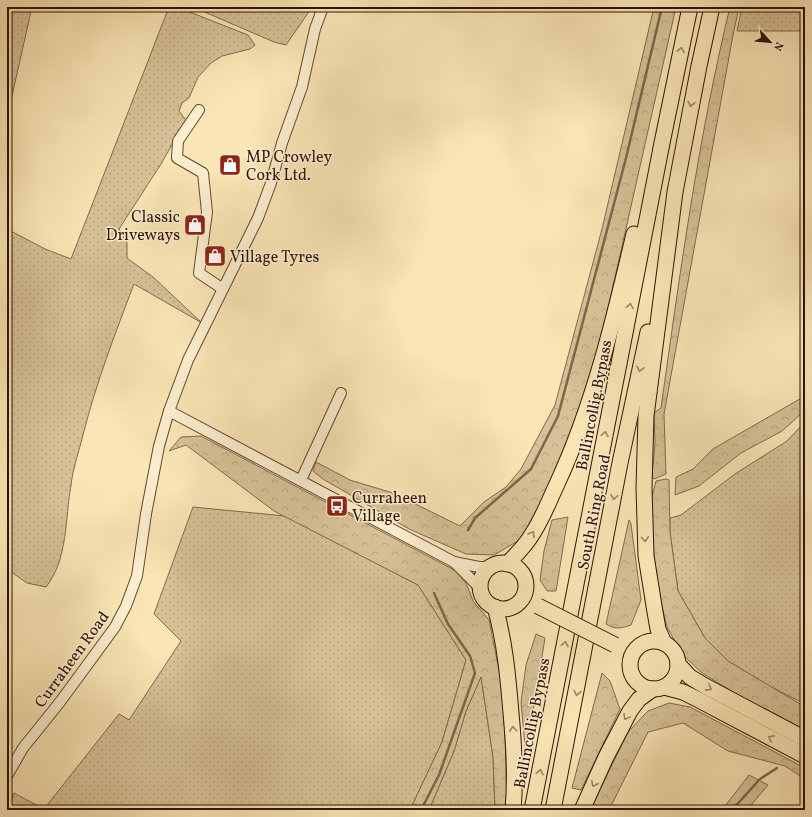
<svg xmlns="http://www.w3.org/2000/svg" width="812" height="817" viewBox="0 0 812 817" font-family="Vollkorn,serif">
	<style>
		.grass { fill: url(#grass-dots); stroke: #816a4e }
		.forest { fill: url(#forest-crowns); stroke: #816a4e }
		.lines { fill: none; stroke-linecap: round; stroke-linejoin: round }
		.stream { stroke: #7d664b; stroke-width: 2.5 }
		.minor-casing { stroke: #5f4831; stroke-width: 12 }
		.highway-casing { stroke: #2b1305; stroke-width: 17 }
		.minor { stroke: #fceecf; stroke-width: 10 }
		.highway { stroke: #fae5b5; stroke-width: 15 }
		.highway-bridge-casing { stroke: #2b1305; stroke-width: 17; stroke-linecap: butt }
		.highway-bridge { stroke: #fae5b5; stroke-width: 15 }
		.oneway { stroke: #9d8666 }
		.labels { text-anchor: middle; stroke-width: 3; stroke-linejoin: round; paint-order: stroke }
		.poi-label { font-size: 16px; fill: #2b1305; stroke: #fceecf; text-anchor: start }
		.street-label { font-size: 16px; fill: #2b1305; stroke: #fceecf }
	</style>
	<defs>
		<pattern id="grass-dots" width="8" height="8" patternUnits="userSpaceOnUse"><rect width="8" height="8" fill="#d7c197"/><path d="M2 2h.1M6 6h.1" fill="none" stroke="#b9a581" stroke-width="1.8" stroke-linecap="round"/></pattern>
		<pattern id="forest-crowns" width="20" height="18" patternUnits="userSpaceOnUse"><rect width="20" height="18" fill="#d7c197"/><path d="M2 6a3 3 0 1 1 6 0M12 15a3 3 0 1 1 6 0" fill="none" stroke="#b9a581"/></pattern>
	</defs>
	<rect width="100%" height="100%" fill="#fae5b5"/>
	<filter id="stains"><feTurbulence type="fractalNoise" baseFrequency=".005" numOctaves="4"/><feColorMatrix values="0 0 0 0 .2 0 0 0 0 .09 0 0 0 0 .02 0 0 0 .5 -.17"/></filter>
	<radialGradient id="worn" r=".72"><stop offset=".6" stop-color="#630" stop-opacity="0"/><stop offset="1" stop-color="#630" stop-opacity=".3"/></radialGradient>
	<g class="grass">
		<polygon points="7,7 32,7 7,118"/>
		<path d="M169,7H177L248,35L255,45L250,49L222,56L211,63L198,77L189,98L182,103L179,111L186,120L161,164L119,229L127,243V258L153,277L202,323L134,284C115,334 96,383 83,435C79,451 73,468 71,485C65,519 68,559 46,587L27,583L7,569V229L45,249L71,259Z"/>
		<polygon points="193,7 311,7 306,16 286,45 274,42"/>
		<polygon points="742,7 805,7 805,31 737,31"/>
		<polygon points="805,422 805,704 767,685 728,661 705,638 678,591 670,532 670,518 681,515 735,474 787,441"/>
		<polygon points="193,507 285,516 418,585 466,660 442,742 410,810 8,810 14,793 44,809 119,714 129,720 181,641 154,614"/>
		<polygon points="481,676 493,757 495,810 429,810 454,751 466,711"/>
	</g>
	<g class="forest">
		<polygon points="654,7 676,7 599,348 571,436 531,524 518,541 494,555 466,554 409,529 323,479 313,471 316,462 350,480 393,493 460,526 484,502 506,487 521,469 555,405 602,229"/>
		<path d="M730,7H739L733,35L664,414L666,474L654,479L652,476L655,443L654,413L661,408C680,273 698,139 730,7Z"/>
		<polygon points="805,396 805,412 802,413 782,431 741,453 699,486 675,495 676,477 693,469 713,449"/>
		<polygon points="201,436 456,571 466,583 473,601 489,620 504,695 507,810 495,810 493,757 481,677 466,711 454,751 429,810 410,810 442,742 466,660 418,585 274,511 186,445 169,451 181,437"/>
		<polygon points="666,479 669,480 670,532 678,591 705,638 728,661 805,707 805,730 743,698 702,673 682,654 667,627 659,594 652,539 651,500 656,481"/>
		<polygon points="568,517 556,591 547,591 540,580 544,551 552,520"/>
		<path d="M629,520L631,524L641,600L631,625C622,628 615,630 606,624Z"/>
		<polygon points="536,634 545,638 533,711 525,746 521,702 526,665"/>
		<polygon points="602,673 610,681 620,709 581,790 572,788"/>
		<polygon points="669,703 690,707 805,768 805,779 785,766 728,751 683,723 648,732 609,810 590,810 628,732 648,711"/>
		<polygon points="749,775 768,785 747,810 722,810"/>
	</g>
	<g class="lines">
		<g class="stream">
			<polyline points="468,530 475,518 531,469 558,416 626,158 662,7"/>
			<polyline points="421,810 439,775 475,673 470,656 448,624 434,593"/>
			<polyline points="732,810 760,779 777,768"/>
		</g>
		<g class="minor-casing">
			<g id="minor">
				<polyline points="199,110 178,141 177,158 203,173 207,212 199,273 223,289"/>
				<polyline points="169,411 454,562 475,583 481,590"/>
				<polyline points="301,480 341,393"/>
				<polyline points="454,562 479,567 491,567"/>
				<polyline points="7,776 23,748 60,702 115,627 126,606 137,576 146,514 159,446 169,411 188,360 258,218 271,183 282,143 302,87 315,29 323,7"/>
			</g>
		</g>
		<g class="highway-casing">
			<g id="highway">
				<circle cx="503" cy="586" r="23"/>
				<path d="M507,564C516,555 525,546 531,536C542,520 549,501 557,484C594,404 614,319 634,234"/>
				<path d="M495,607C505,642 508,677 511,713C514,745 516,777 513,810"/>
				<circle cx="654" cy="665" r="24"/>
				<polyline points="664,643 658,629 655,612 646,556 644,488 646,416 675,192 699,66 712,7"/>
				<polyline points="678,664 690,677 705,686 805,739"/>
				<polyline points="664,687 683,692 699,700 805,756"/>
				<polyline points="532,810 662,143 690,7"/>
				<polyline points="553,810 620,463 648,332"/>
				<polyline points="582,810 606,757 630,711 639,699 653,689"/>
			</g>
		</g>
		<use href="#minor" class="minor"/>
		<use href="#highway" class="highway"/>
		<g class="highway-bridge-casing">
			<polyline id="highway-bridge" points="538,606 615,645"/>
		</g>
		<use href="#highway-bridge" class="highway-bridge"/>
	</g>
	<defs><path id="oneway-chevron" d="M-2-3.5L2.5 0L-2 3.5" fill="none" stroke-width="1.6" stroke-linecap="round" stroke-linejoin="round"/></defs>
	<g class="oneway">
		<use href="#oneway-chevron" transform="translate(681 50) rotate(-78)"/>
		<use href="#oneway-chevron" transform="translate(691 104) rotate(101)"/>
		<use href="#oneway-chevron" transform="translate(630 306) rotate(-79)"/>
		<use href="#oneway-chevron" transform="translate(640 369) rotate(102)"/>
		<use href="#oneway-chevron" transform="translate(605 434) rotate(-79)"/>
		<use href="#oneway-chevron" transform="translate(614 497) rotate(101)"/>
		<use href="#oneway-chevron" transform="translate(532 534) rotate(-59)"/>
		<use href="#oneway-chevron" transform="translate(645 539) rotate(86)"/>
		<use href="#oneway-chevron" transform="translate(565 644) rotate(-79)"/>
		<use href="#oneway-chevron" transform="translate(709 688) rotate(29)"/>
		<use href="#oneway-chevron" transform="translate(577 693) rotate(101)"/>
		<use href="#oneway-chevron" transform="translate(626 717) rotate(120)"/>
		<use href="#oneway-chevron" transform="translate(513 729) rotate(-95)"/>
		<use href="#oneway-chevron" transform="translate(771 738) rotate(-152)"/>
		<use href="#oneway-chevron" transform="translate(540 772) rotate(-79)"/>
		<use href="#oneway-chevron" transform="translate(594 784) rotate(115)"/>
	</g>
	<defs>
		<g id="shop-square" transform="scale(1.15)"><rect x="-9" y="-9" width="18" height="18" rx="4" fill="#8f2418" stroke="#fceecf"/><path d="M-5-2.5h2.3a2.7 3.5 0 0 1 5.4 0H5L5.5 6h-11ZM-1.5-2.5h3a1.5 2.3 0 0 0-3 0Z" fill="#fff"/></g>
		<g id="bus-square" transform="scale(1.15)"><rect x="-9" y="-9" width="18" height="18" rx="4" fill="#8f2418" stroke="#fceecf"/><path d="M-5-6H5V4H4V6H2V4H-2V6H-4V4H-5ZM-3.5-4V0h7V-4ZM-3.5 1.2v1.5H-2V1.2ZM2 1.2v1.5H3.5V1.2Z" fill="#fff"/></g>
	</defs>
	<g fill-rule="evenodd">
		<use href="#shop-square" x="230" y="165"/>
		<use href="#shop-square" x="195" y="225"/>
		<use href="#shop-square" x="215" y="256"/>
		<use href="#bus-square" x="337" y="506"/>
	</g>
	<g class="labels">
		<g class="poi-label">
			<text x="246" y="162">MP Crowley<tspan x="246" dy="18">Cork Ltd.</tspan></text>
			<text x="180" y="222" text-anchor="end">Classic<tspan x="180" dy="18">Driveways</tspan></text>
			<text x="230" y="262">Village Tyres</text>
			<text x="352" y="503">Curraheen<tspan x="352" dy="18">Village</tspan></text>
		</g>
		<g class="street-label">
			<text transform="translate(593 405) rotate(-79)" y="6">Ballincollig Bypass</text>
			<text transform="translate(593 512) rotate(-79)" y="6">South Ring Road</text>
			<text transform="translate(71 659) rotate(-54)" y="6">Curraheen Road</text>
			<text transform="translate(531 723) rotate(-79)" y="6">Ballincollig Bypass</text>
		</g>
	</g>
	<rect width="812" height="817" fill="none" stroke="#fae5b5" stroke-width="24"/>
	<rect x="8" y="8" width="796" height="801" fill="none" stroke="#2b1305" stroke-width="2"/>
	<rect x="12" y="12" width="788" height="793" fill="none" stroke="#2b1305"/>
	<g transform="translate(770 42) rotate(117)" stroke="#fceecf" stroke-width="3" paint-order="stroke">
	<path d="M0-3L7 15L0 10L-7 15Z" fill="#2b1305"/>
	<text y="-6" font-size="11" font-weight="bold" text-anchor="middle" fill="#2b1305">N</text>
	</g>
	<rect width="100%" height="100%" filter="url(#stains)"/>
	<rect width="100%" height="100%" fill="url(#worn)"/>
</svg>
